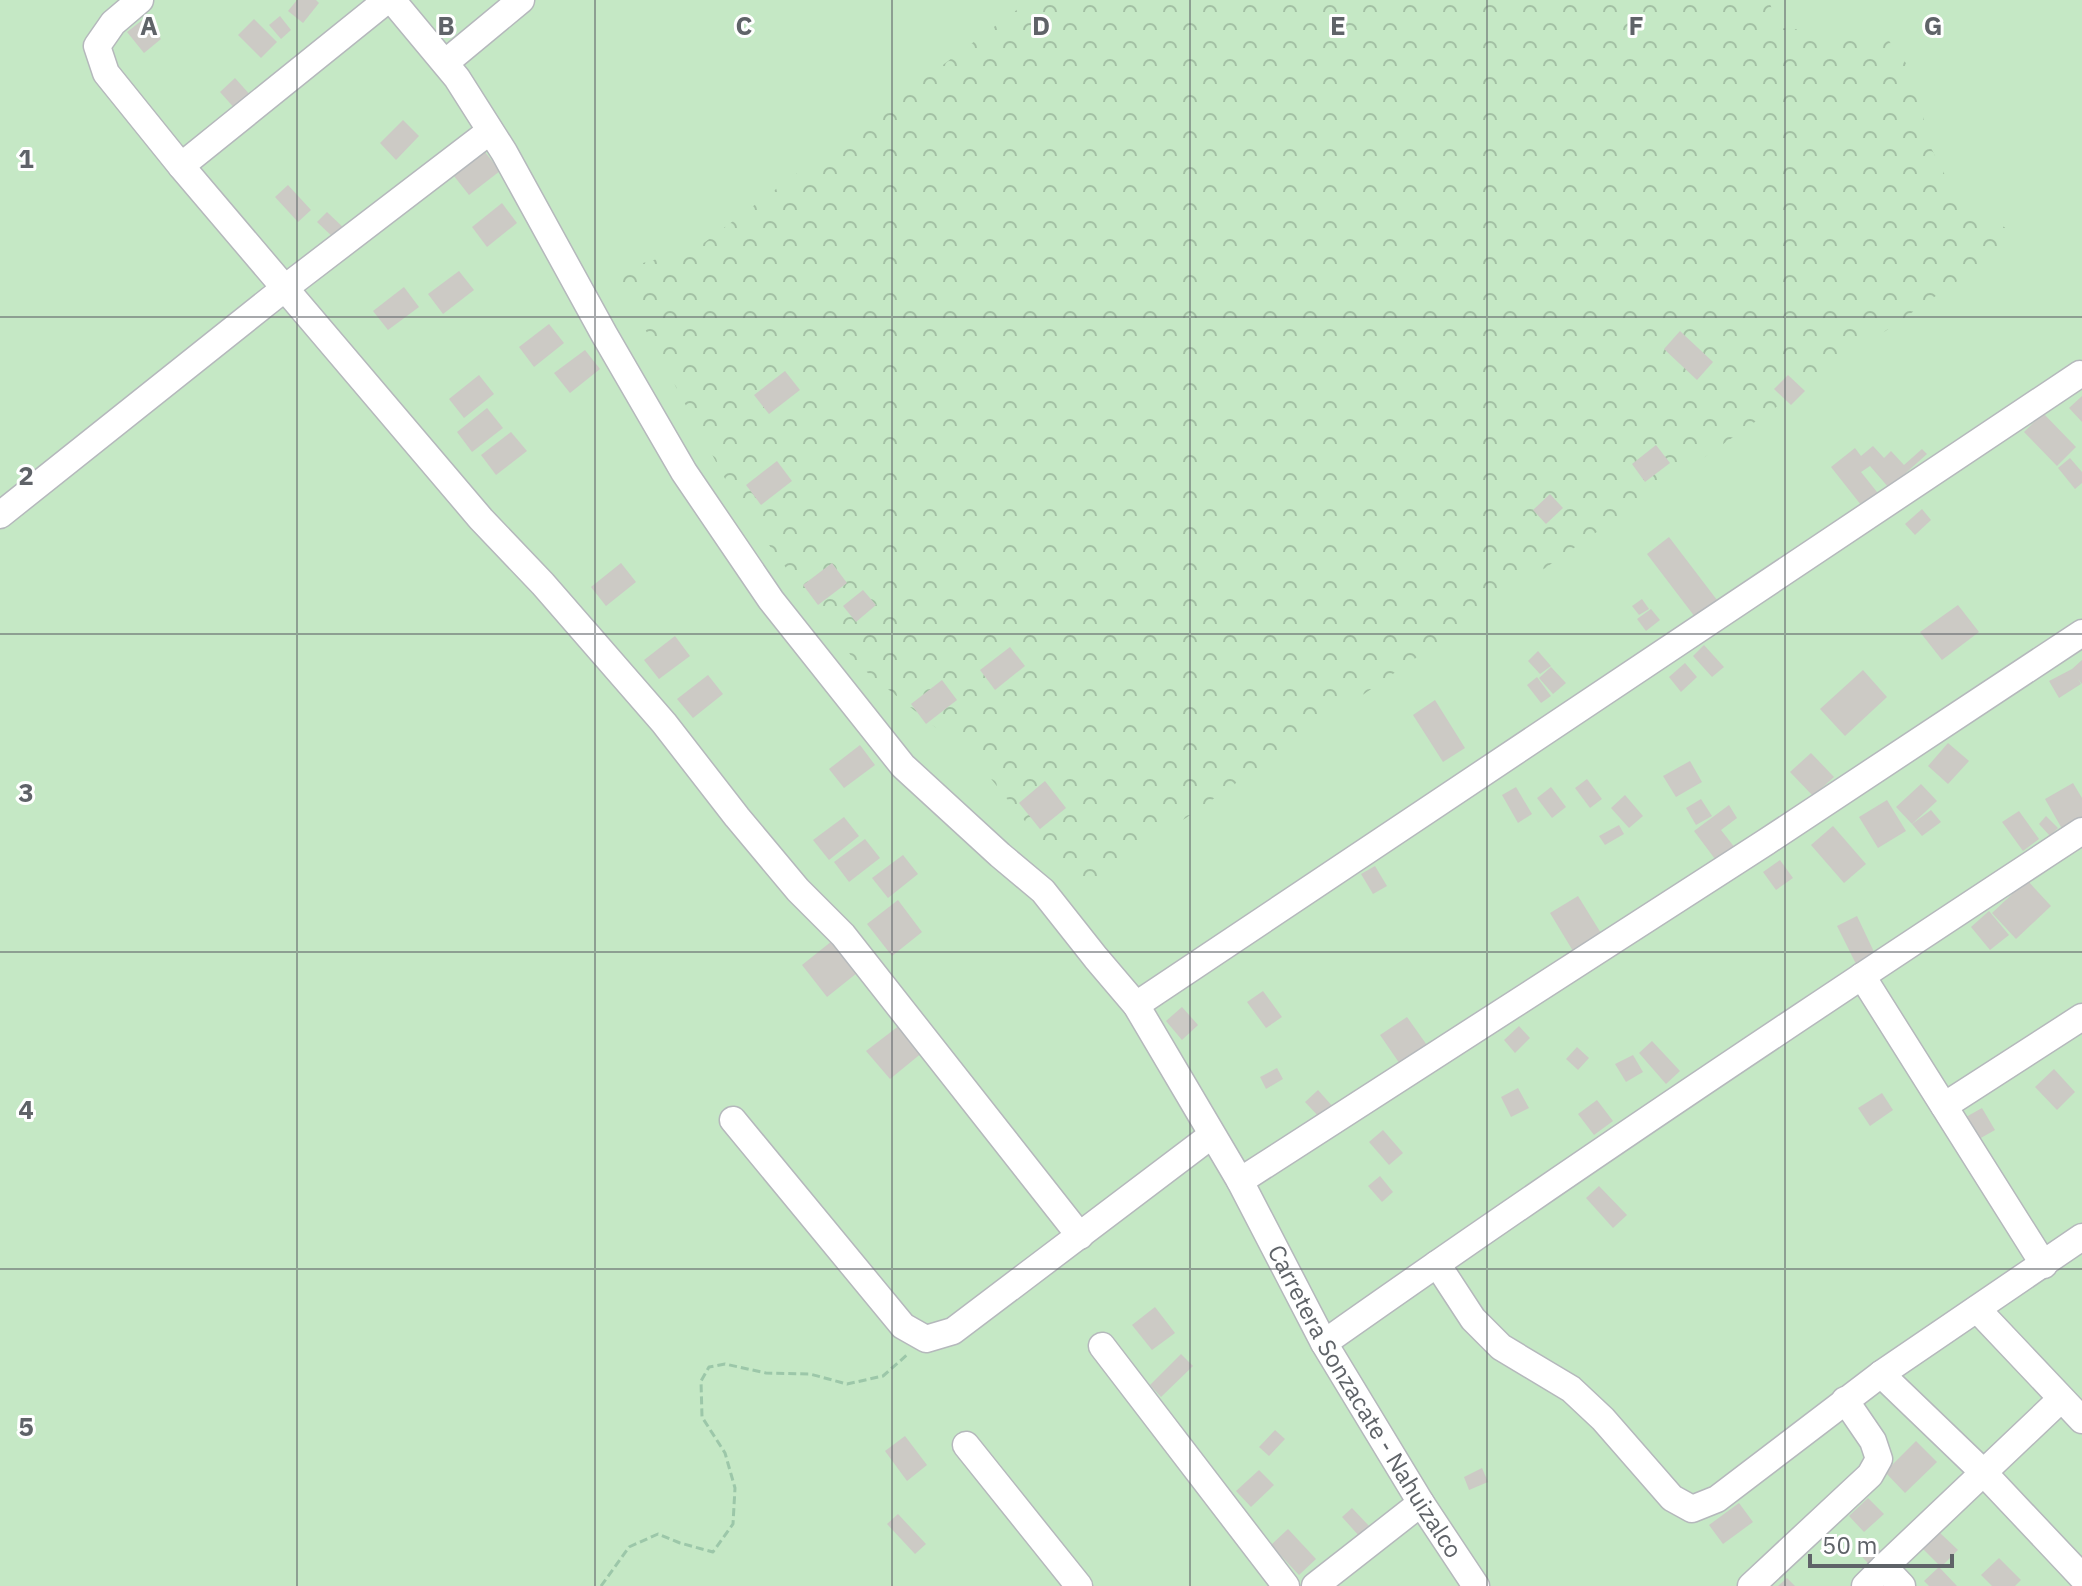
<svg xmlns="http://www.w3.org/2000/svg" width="2082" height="1586" viewBox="0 0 2082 1586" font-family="'IBM Plex Sans',sans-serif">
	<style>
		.green { fill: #c5e8c5 }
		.forest { fill: url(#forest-crowns) }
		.building { fill: #cccac5 }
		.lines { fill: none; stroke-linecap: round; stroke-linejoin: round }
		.minor-casing { stroke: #b5b8bc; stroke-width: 29 }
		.path { stroke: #9cc7a9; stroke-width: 3; stroke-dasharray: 8 4; stroke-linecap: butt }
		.minor { stroke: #fff; stroke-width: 26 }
		.grid { fill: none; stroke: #5f6368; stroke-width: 2; stroke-opacity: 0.55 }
		.labels { text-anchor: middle; stroke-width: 6; stroke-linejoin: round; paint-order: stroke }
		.street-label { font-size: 24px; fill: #5f6368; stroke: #fff }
		.grid-label { font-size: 26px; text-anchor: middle; font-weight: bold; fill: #5f6368; stroke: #fff; stroke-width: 6; stroke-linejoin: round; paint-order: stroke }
	</style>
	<defs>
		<pattern id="forest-crowns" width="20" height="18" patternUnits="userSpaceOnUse" patternTransform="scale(2)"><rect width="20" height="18" fill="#c5e8c5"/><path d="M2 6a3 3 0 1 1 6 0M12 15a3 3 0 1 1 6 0" fill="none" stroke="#a3c0a4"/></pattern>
	</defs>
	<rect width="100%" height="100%" fill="#f1efe8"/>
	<rect class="green" x="0" y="0" width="2082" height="1586"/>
	<polygon class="forest" points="1030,0 1768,0 1781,28 1886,37 1915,75 1928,142 1950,185 2004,227 2022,236 1081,891 976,760 858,665 738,503 614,271 697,248"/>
	<g class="building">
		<polygon points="297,0 316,0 319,3 303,23 288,11"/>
		<polygon points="280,16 291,30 281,39 269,25"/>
		<polygon points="145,18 161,39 144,53 127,32"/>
		<polygon points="254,19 277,42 261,58 238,35"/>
		<polygon points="235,78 252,97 237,111 220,92"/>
		<polygon points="403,120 419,136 396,160 380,143"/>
		<polygon points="485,152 500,171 469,195 454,176"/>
		<polygon points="288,185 311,210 298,222 275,197"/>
		<polygon points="502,203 517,223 487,247 472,227"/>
		<polygon points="327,212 346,230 336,240 317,222"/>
		<polygon points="459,271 474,290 443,314 428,294"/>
		<polygon points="404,287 419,307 388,330 373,311"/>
		<polygon points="549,324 564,343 534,367 519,347"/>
		<polygon points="1680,331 1713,362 1697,380 1664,349"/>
		<polygon points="585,350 600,369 570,393 554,373"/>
		<polygon points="785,371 800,390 769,414 754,395"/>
		<polygon points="479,375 494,394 464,418 449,399"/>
		<polygon points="1788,375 1805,391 1791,405 1774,389"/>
		<polygon points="2082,396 2082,422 2069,408"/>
		<polygon points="487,408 503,428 472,452 457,432"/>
		<polygon points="2043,413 2076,447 2057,466 2024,432"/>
		<polygon points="511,432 527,451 496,475 481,455"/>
		<polygon points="1656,445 1670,463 1645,482 1632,464"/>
		<polygon points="1873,446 1884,458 1891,451 1904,465 1922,449 1927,454 1889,488 1870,466 1861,472 1881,497 1865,510 1831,467 1855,448 1861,456"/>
		<polygon points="2070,458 2082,472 2082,483 2075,489 2058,468"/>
		<polygon points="777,461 792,481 761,505 746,485"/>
		<polygon points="1550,494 1563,508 1546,524 1533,510"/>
		<polygon points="1922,509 1931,520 1915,535 1905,524"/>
		<polygon points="1669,537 1717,600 1695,617 1647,554"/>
		<polygon points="621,563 636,582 606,606 591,587"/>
		<polygon points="832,563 847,583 818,605 803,585"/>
		<polygon points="863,590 876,605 856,622 843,606"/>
		<polygon points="1642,599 1649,609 1639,615 1632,606"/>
		<polygon points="1958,605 1979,632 1942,660 1920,632"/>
		<polygon points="1651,609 1660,620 1646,631 1637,619"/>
		<polygon points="675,636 690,656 659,679 644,660"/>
		<polygon points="1704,645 1724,667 1712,677 1693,656"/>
		<polygon points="1010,647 1025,666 995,690 980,670"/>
		<polygon points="1538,651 1551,666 1540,674 1528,661"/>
		<polygon points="2082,660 2082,684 2078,679 2081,684 2059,698 2049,681 2072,669"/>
		<polygon points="1685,663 1697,677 1681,692 1669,677"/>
		<polygon points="1551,667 1566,683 1553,694 1539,678"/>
		<polygon points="1863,670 1887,697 1845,736 1820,709"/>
		<polygon points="708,675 723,694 693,718 677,699"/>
		<polygon points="1537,677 1551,696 1541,703 1527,685"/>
		<polygon points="942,680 957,700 926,724 911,704"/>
		<polygon points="1435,700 1465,748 1443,762 1413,715"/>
		<polygon points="1948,743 1969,761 1948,784 1928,766"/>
		<polygon points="860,745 875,765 844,788 829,769"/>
		<polygon points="1811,753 1834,777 1813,796 1790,772"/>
		<polygon points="1690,761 1702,782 1676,797 1663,776"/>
		<polygon points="1587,779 1602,799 1590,808 1575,788"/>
		<polygon points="1045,781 1066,808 1040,829 1019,803"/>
		<polygon points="2073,783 2082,798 2082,824 2065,834 2045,799"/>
		<polygon points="1921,784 1937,801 1912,824 1896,807"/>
		<polygon points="1516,787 1532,814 1518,823 1502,795"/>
		<polygon points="1551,787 1566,807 1552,818 1537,798"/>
		<polygon points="1625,795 1643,816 1629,828 1611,808"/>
		<polygon points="1701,799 1712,816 1696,825 1686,808"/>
		<polygon points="1887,800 1906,831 1878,848 1859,817"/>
		<polygon points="1729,805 1737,818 1721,830 1739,853 1721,867 1694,831"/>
		<polygon points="1931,810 1941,822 1922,836 1912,824"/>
		<polygon points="2019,811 2039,839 2023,851 2002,822"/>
		<polygon points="2046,816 2058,828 2050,836 2039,824"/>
		<polygon points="844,817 859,836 829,860 813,840"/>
		<polygon points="1619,825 1624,834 1605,845 1599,836"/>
		<polygon points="1833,826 1866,864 1844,883 1811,845"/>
		<polygon points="865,839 880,858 849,882 834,862"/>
		<polygon points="903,855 918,874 888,898 872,878"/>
		<polygon points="1780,860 1793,878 1776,890 1763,872"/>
		<polygon points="1375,866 1387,886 1373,894 1361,874"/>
		<polygon points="2027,880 2051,906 2016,939 1992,913"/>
		<polygon points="1578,896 1604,938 1576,956 1550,913"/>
		<polygon points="898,900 922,932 892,956 867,924"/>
		<polygon points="1989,911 2009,935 1990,950 1971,927"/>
		<polygon points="1857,916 1875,954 1856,964 1837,926"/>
		<polygon points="832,941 857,973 827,997 802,965"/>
		<polygon points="1263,991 1282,1017 1266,1028 1247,1002"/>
		<polygon points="1182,1007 1198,1025 1182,1040 1166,1021"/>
		<polygon points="1407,1017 1429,1048 1402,1067 1380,1035"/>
		<polygon points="900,1025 923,1052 890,1079 866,1051"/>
		<polygon points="1519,1026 1530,1038 1515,1053 1504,1040"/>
		<polygon points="1652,1041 1680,1071 1666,1084 1639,1053"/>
		<polygon points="1577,1047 1589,1058 1578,1070 1566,1059"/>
		<polygon points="1633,1055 1643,1072 1626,1082 1615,1064"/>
		<polygon points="1277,1068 1283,1079 1266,1089 1260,1077"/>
		<polygon points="2054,1069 2075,1092 2057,1110 2035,1087"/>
		<polygon points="1518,1088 1529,1108 1511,1117 1501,1097"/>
		<polygon points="1318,1090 1334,1108 1321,1119 1305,1102"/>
		<polygon points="1882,1093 1893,1110 1870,1126 1858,1108"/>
		<polygon points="1597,1100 1613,1121 1594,1135 1578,1114"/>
		<polygon points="1982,1108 1995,1130 1979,1139 1966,1117"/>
		<polygon points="1383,1130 1403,1153 1389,1165 1369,1142"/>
		<polygon points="1380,1176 1393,1192 1382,1202 1368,1186"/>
		<polygon points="1599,1186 1627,1215 1613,1228 1586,1198"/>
		<polygon points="1155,1307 1175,1333 1152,1350 1132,1325"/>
		<polygon points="1181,1354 1193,1366 1161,1397 1150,1385"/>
		<polygon points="1275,1430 1285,1439 1269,1456 1259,1447"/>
		<polygon points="905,1436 927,1465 907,1481 885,1451"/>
		<polygon points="1916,1441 1937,1462 1905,1493 1885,1472"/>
		<polygon points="1482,1468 1488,1482 1469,1490 1464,1477"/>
		<polygon points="1259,1470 1274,1485 1251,1507 1236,1491"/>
		<polygon points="1868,1498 1884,1514 1864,1532 1849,1516"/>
		<polygon points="1739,1503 1753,1522 1723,1544 1709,1525"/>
		<polygon points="1352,1508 1371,1528 1360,1537 1342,1517"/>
		<polygon points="898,1514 926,1544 915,1554 887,1524"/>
		<polygon points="1288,1529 1316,1559 1299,1575 1271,1545"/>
		<polygon points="1939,1532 1958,1550 1941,1567 1922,1548"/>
		<polygon points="1872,1541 1885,1556 1872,1568 1859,1553"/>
		<polygon points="1999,1558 2021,1580 2015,1586 1992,1586 1981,1575"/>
		<polygon points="1939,1567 1957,1586 1929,1586 1924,1581"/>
		<polygon points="1787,1578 1795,1586 1778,1586"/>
	</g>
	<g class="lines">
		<g class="minor-casing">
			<g id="minor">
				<polyline points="140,0 113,23 97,46 106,73 181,166 481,519 543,584 664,723 737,817 798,890 843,935 1080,1236"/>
				<path id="s1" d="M392,0L457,78L504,152L604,334L684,472L771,600L903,766L1000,855L1043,891L1096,958L1136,1005L1240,1181L1324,1343L1421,1503L1476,1586"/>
				<polyline points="445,63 521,0"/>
				<polyline points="181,166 387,0"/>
				<polyline points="0,515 285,288 490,131"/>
				<polyline points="1862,976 2044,1265"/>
				<polyline points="1136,1005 2080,374"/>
				<polyline points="1944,1106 2082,1017"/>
				<polyline points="733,1120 903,1326 926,1339 953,1331 1212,1135"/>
				<polyline points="1240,1181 1766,842 2082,633"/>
				<polyline points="1437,1264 1473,1319 1501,1347 1571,1389 1603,1419 1672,1498 1692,1509 1717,1499 1881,1374 2082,1237"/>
				<polyline points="1977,1309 2082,1420"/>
				<path d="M1324,1343C1573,1167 1827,998 2082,831"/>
				<polyline points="1102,1346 1286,1586"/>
				<polyline points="1881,1374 1983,1472 2082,1577"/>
				<polyline points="966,1445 1079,1586"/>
				<polyline points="1884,1567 2061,1399"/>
				<polyline points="1315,1586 1421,1503"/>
				<polyline points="1751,1586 1870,1475 1879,1459 1873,1441 1845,1400"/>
				<polyline points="1865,1586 1884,1567 1902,1586"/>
			</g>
		</g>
		<polyline class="path" points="601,1586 629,1547 658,1534 680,1543 713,1552 733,1524 735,1488 725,1453 702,1417 701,1381 709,1367 725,1364 766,1373 810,1374 847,1384 883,1376 908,1354"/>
		<use href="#minor" class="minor"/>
	</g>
	<path class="grid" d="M297,0V1586M595,0V1586M892,0V1586M1190,0V1586M1487,0V1586M1785,0V1586M0,317H2082M0,634H2082M0,952H2082M0,1269H2082"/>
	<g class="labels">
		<g class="street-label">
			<text dy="8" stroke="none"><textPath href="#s1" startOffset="1716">Carretera Sonzacate - Nahuizalco</textPath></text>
		</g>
	</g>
	<g class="grid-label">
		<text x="149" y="35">A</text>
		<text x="446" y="35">B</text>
		<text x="744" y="35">C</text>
		<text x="1041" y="35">D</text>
		<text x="1338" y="35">E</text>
		<text x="1636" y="35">F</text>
		<text x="1933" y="35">G</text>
		<text x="26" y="168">1</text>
		<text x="26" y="485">2</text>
		<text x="26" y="802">3</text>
		<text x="26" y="1119">4</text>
		<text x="26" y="1436">5</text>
	</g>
	<path d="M1810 1554v12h142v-12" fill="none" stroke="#5f6368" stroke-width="4"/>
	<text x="1822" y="1554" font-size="24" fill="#5f6368" stroke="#ffffff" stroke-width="6" paint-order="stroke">50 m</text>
</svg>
